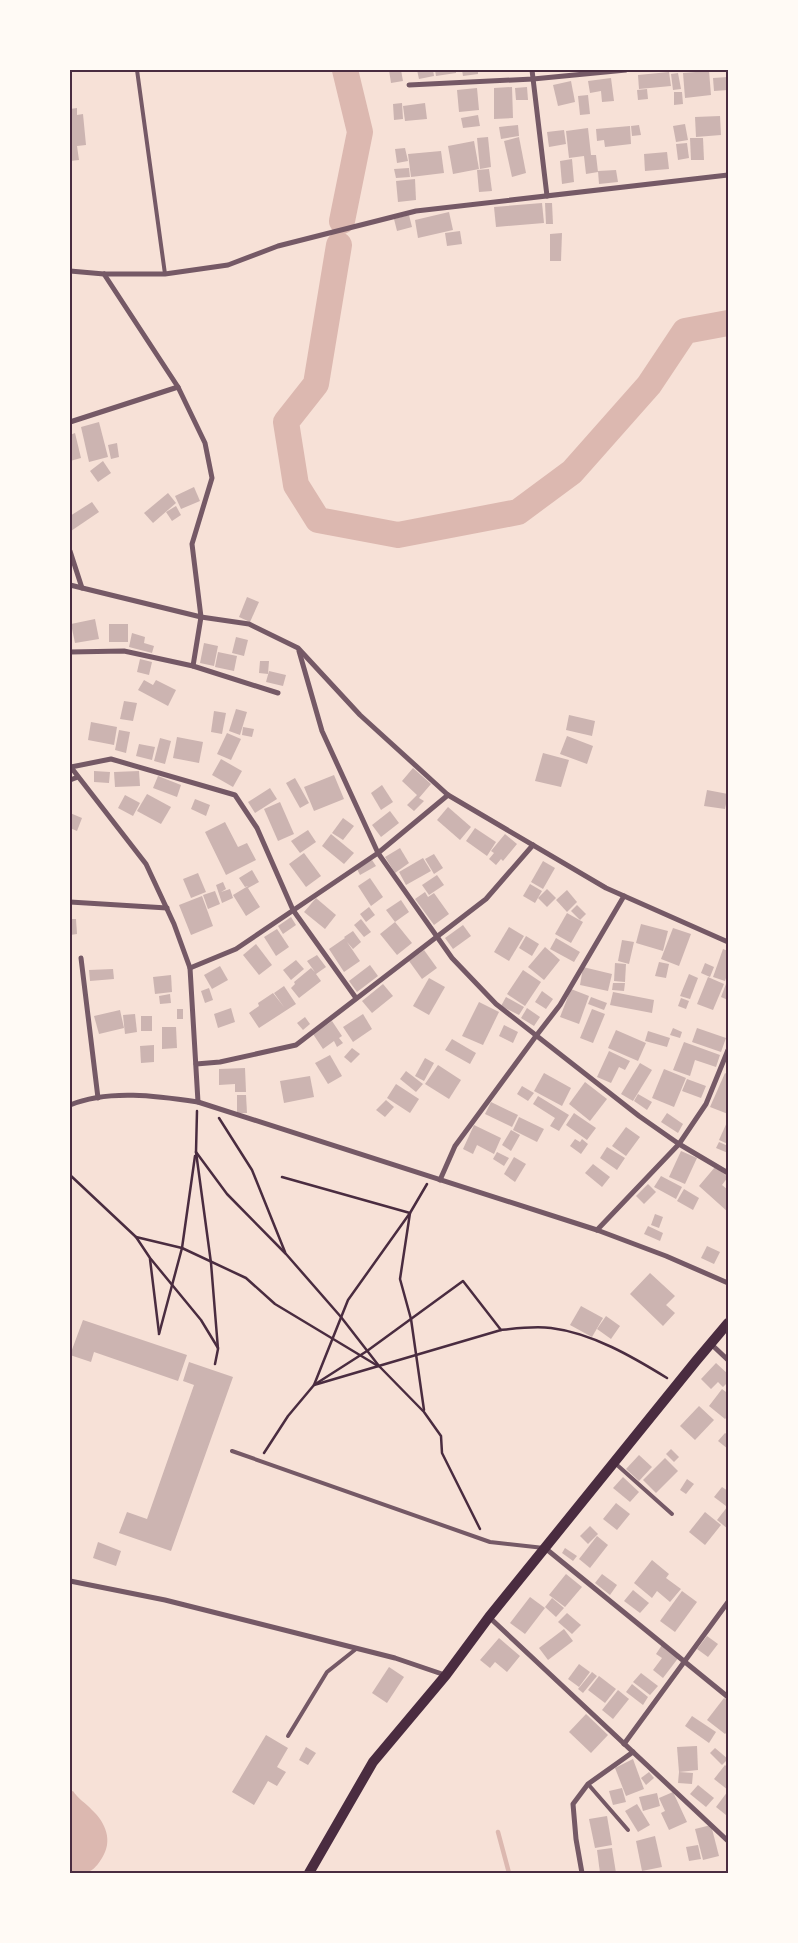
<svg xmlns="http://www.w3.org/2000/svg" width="798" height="1943" viewBox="0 0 798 1943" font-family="Manrope,sans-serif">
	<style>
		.water { fill: #dcb8b0 }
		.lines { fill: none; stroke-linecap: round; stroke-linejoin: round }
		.stream { stroke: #dcb8b0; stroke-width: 4.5 }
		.river { stroke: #dcb8b0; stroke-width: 26 }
		.building { fill: #ccb4b1 }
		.path { stroke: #4a2c40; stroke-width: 2.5 }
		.service { stroke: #755966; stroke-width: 4 }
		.minor { stroke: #755966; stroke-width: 5 }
		.secondary { stroke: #4a2c40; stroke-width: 10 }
		.neatline { fill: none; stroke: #4a2c40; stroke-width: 2 }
	</style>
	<rect width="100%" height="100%" fill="#f7e1d7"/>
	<path class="water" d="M73,1791C78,1799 86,1803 92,1810C106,1823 113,1841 102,1858C92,1874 88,1873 70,1873V1792Z"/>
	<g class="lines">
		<polyline class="stream" points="498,1832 509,1873"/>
		<g class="river">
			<polyline points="342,221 360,132 345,70"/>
			<polyline points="339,245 316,384 286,422 296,485 318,520 398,535 518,512 572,472 649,385 685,331 728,323"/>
		</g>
	</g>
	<g class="building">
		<polygon points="389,70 401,70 403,81 391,83"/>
		<polygon points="417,70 433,70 434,76 419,79"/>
		<polygon points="435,70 456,70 456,73 436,76"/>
		<polygon points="462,70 478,70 478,74 463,76"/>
		<polygon points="709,71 711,95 685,98 683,73"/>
		<polygon points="669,72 671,86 639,89 638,75"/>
		<polygon points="678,73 681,89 673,90 671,74"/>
		<polygon points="728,77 728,90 714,91 713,78"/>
		<polygon points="611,78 614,101 602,102 601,91 590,93 588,81"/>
		<polygon points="571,81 575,102 558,106 553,85"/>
		<polygon points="512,87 513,118 494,119 494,88"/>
		<polygon points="527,87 528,100 516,100 515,88"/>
		<polygon points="477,88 479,110 459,112 457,90"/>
		<polygon points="647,89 648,99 638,100 637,90"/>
		<polygon points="674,92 682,92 683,104 674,105"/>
		<polygon points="588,95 590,114 580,115 578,96"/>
		<polygon points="402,103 403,119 394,120 393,104"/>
		<polygon points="425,103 427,119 405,121 403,106"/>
		<polygon points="77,108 77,115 83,114 86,145 77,146 79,160 70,161 70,109"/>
		<polygon points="478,115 480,126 463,128 461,118"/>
		<polygon points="720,116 721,135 696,137 695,117"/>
		<polygon points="685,124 688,140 676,142 673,126"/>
		<polygon points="518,125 519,136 501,139 499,127"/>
		<polygon points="639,125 641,135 632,136 631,126"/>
		<polygon points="630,126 631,144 605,147 604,140 597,141 596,129"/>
		<polygon points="588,128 591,155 596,155 598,172 586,174 584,156 569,158 566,131"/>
		<polygon points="564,130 566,144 549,147 547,132"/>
		<polygon points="488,137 491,167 480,169 477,138"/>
		<polygon points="519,137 526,173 512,177 504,141"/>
		<polygon points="690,138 703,138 704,160 691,160"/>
		<polygon points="474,141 479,169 453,174 448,146"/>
		<polygon points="687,143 689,158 678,160 676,144"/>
		<polygon points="405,148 408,161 397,163 395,149"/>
		<polygon points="441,151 444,173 411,177 408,154"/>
		<polygon points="667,152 669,169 645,171 644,154"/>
		<polygon points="572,159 574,182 562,184 560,161"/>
		<polygon points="409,168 410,177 396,178 394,169"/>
		<polygon points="489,169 492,191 479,192 477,170"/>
		<polygon points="616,170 618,182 599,184 598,171"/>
		<polygon points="415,179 416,200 398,202 396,181"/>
		<polygon points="542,203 544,223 496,227 494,207"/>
		<polygon points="545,203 552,203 553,224 546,224"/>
		<polygon points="449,212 453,230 418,238 415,220"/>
		<polygon points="409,215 412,227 397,231 394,219"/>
		<polygon points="460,231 462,244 447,246 445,233"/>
		<polygon points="562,233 561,261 550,261 550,234"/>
		<polygon points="99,422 108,457 89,462 81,427"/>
		<polygon points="75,433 81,458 70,461 70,435"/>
		<polygon points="117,443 119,457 111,459 108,445"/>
		<polygon points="103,461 111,473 98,482 90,471"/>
		<polygon points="194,487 200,501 181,509 175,496"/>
		<polygon points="168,493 176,503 153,523 144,513"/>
		<polygon points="92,502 99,512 71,531 70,516"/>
		<polygon points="176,506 181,515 172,521 166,512"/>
		<polygon points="247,597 259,602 250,622 239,617"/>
		<polygon points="95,619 99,639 75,643 71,624"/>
		<rect x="109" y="624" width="19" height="18"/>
		<polygon points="132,633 145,637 144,643 154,646 152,653 129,647"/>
		<polygon points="236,637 248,640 244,656 232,653"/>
		<polygon points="204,643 218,646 214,666 200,663"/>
		<polygon points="218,652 237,656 234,671 215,667"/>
		<polygon points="140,659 152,662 149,675 137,672"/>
		<polygon points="260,661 269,661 268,674 259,673"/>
		<polygon points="269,671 286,675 283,686 266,682"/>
		<polygon points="144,680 153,685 156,680 176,690 168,706 138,690"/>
		<polygon points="124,701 137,703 133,721 120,719"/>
		<polygon points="236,709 247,712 240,735 229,731"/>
		<polygon points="214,711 226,713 222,734 211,732"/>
		<polygon points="569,715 595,721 592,736 566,730"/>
		<polygon points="91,722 117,727 114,745 88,740"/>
		<polygon points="243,727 254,729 252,737 242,735"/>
		<polygon points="119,730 130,732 126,753 115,750"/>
		<polygon points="227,733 241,739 231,760 217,754"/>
		<polygon points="567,736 593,746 587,764 560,754"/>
		<polygon points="177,737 203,742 199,763 173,758"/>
		<polygon points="160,738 171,741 165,764 154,761"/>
		<polygon points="139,744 155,747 152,760 136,756"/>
		<polygon points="543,753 569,760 561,787 535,781"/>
		<polygon points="221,759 242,771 233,787 212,775"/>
		<polygon points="413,768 431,784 419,798 424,801 414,811 407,805 417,795 402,781"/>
		<polygon points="94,771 110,772 109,783 94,782"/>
		<polygon points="139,771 140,786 115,787 114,772"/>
		<polygon points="334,775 344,799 314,811 304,787"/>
		<polygon points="158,776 181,785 177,797 153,788"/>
		<polygon points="295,778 309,803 300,808 286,783"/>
		<polygon points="382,785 393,802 381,810 371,793"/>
		<polygon points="270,788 277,799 255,813 248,802"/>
		<polygon points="707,790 728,794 725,809 704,806"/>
		<polygon points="147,794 171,807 161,824 137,811"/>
		<polygon points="125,795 140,803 133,816 118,808"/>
		<polygon points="195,799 210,805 206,816 191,809"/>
		<polygon points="280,802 294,834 278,841 264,809"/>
		<polygon points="448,807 471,827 460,840 437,820"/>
		<polygon points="390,811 399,823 381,837 372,825"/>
		<polygon points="70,813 82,818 77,831 70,828"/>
		<polygon points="343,818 354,826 343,840 332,833"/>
		<polygon points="225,822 238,847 247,843 256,860 226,875 205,832"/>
		<polygon points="475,828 496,842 487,856 466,841"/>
		<polygon points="308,830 316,842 300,853 291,841"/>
		<polygon points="331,834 354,853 344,864 322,846"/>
		<polygon points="505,834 517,844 503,861 501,859 496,865 489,859 494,853 491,851"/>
		<polygon points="400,848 409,863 395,873 385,857"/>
		<polygon points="304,853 321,876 306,887 289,864"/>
		<polygon points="434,854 443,868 434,874 425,859"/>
		<polygon points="423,858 431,871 406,885 399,872"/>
		<polygon points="372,860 376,866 360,875 357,869"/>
		<polygon points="543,861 555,868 543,889 531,882"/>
		<polygon points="252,870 259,882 248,888 260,907 246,916 233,895 248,886 245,887 239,878"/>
		<polygon points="198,873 206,892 191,898 183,879"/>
		<polygon points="437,875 444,885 429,895 422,885"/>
		<polygon points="370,878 383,897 371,906 358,886"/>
		<polygon points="223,882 226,889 221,892 230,889 233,898 222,903 216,885"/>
		<polygon points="530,884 542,891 535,903 523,896"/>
		<polygon points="547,889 556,898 547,907 538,898"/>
		<polygon points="567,890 577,902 567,912 556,900"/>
		<polygon points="215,891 220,904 208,909 203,895"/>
		<polygon points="425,892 428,897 434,893 449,914 434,925 415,899"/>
		<polygon points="202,896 213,926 191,935 179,905"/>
		<polygon points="316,898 336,915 325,929 304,912"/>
		<polygon points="401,900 409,912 395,922 386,910"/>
		<polygon points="577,905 586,914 580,920 571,911"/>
		<polygon points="369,907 375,915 366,922 360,914"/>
		<polygon points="567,913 583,922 571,943 555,934"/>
		<polygon points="291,917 296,925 283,934 278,926"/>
		<polygon points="70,919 76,919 77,934 70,935"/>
		<polygon points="361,919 371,932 364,937 354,925"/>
		<polygon points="395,922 412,943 397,955 380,934"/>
		<polygon points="641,924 668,931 663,951 636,943"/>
		<polygon points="463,925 471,936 453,949 445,938"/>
		<polygon points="509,927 524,936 509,961 494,952"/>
		<polygon points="673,928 691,934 679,966 661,959"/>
		<polygon points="277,929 289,947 276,956 264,937"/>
		<polygon points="353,931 361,942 353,949 347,942 360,961 344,972 329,949 345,938 344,937"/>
		<polygon points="526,936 539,944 532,956 519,948"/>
		<polygon points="556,938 580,952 574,962 550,949"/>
		<polygon points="622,940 634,942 629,964 618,961"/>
		<polygon points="256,944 272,965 259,975 243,955"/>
		<polygon points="545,947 560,960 544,980 528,967"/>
		<polygon points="723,949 728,951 728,972 725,981 713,977"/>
		<polygon points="424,950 437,968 422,979 409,961"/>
		<polygon points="317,955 326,967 316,974 321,981 299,998 291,988 295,984 294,982 311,968 315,972 307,961"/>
		<polygon points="296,960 304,969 291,980 283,970"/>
		<polygon points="659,962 669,964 666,978 655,976"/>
		<polygon points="615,963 626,964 625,982 614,981"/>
		<polygon points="705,963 714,967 710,977 701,973"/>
		<polygon points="370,965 378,976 357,992 349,981"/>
		<polygon points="220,966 228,980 212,989 204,975"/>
		<polygon points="583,967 612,974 608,991 580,985"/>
		<polygon points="113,969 114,979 90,981 89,970"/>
		<polygon points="523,970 541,982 525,1006 507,994"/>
		<polygon points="689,974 698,978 690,999 680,996"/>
		<polygon points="171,975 172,992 155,994 153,977"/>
		<polygon points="708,977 724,984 713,1010 697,1004"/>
		<polygon points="429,978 445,987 429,1015 413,1006"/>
		<polygon points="613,983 625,983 624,991 612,990"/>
		<polygon points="383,984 393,996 372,1013 362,1001"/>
		<polygon points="726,984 728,985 728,1000 721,997"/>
		<polygon points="284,986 296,1004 259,1028 249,1013 259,1006 258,1003 273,993 284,1007 274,993"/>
		<polygon points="209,988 213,1000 205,1003 201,991"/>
		<polygon points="571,989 589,996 579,1024 560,1017"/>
		<polygon points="542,991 553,999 546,1009 535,1002"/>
		<polygon points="613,992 654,1000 652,1013 610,1005"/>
		<polygon points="170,994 171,1003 160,1004 159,996"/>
		<polygon points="506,997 524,1007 519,1015 501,1006"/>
		<polygon points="591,997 607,1003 604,1010 588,1004"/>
		<polygon points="681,998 689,1001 686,1009 678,1006"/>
		<polygon points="479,1002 499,1012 483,1045 462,1036"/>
		<polygon points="231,1008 235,1022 218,1028 214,1014"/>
		<polygon points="527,1008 540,1017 534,1026 521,1018"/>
		<rect x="177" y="1009" width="6" height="10"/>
		<polygon points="592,1009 605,1014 593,1043 580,1038"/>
		<polygon points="120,1010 124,1028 99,1034 94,1016"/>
		<polygon points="135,1014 137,1032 125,1034 123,1015"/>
		<polygon points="363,1014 372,1029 353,1042 343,1027"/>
		<rect x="141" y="1016" width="11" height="15"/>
		<polygon points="305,1017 310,1024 303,1030 297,1023"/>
		<polygon points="332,1021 342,1036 339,1038 343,1043 337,1047 334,1041 323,1049 313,1034"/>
		<polygon points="504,1025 518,1032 513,1043 499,1036"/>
		<polygon points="162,1027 176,1027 177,1048 162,1049"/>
		<polygon points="673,1028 682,1032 680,1038 670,1035"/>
		<polygon points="697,1028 726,1038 721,1052 692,1042"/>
		<polygon points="616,1030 646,1043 638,1061 608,1048"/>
		<polygon points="648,1031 670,1038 667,1047 645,1041"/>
		<polygon points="452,1039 476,1053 470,1064 445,1050"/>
		<polygon points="684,1042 720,1055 716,1067 695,1060 690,1076 673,1070"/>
		<polygon points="154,1045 154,1062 141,1063 140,1046"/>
		<polygon points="352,1048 360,1054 351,1063 344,1057"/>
		<polygon points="609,1051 630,1061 625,1070 619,1067 611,1083 597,1077"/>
		<polygon points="330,1055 342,1076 328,1084 315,1063"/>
		<polygon points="425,1058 434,1063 424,1081 415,1076"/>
		<polygon points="640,1063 652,1070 633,1101 621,1094"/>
		<polygon points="438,1065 461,1080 449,1099 425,1084"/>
		<polygon points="245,1068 246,1092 235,1092 235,1084 219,1085 219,1069"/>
		<polygon points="664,1069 686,1078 674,1107 652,1098"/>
		<polygon points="406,1071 423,1084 416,1092 400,1079"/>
		<polygon points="544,1073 571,1088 562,1106 534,1091"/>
		<polygon points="725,1073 728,1075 728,1114 710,1107"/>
		<polygon points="310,1076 314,1097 284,1103 280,1081"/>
		<polygon points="687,1079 706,1086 701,1098 682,1091"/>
		<polygon points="585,1082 607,1099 590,1121 569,1104"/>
		<polygon points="396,1084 419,1099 410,1113 387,1098"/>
		<polygon points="522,1086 534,1093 528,1101 517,1094"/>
		<polygon points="638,1094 652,1102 647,1110 634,1101"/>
		<polygon points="237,1095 246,1095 247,1113 237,1113"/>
		<polygon points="538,1096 569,1115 559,1131 550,1126 555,1118 533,1104"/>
		<polygon points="386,1100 394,1107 385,1117 376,1110"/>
		<polygon points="491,1102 518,1115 512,1127 485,1114"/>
		<polygon points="574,1113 596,1128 587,1140 566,1125"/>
		<polygon points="667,1113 683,1124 678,1133 661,1122"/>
		<polygon points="519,1117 544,1129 537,1142 513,1130"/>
		<polygon points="728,1120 728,1144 719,1140"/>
		<polygon points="474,1125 501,1138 494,1154 477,1145 473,1154 463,1149"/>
		<polygon points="626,1127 640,1137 626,1156 612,1146"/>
		<polygon points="511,1130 520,1135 511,1151 502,1145"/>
		<polygon points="575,1139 580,1142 582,1139 588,1144 581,1154 570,1146"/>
		<polygon points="719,1142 728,1146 728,1153 716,1148"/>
		<polygon points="607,1147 625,1158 617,1170 600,1158"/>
		<polygon points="681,1151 697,1158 685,1184 669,1177"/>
		<polygon points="497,1152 509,1158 504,1166 493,1159"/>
		<polygon points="514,1157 526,1164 515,1182 504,1174"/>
		<polygon points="593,1164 610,1177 602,1187 585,1173"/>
		<polygon points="715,1167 728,1177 722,1185 728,1190 728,1212 699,1186"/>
		<polygon points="661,1176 682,1187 676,1199 654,1187"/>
		<polygon points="648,1184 656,1192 644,1204 636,1196"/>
		<polygon points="684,1189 699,1198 693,1210 677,1201"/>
		<polygon points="655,1214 663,1217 659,1228 651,1225"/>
		<polygon points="648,1226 663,1233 660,1241 644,1234"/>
		<polygon points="707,1246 720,1252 714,1264 701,1258"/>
		<polygon points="650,1273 675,1296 666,1305 675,1313 663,1326 630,1294"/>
		<polygon points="581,1306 603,1318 592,1337 570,1325"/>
		<polygon points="606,1316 620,1326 611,1339 597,1329"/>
		<polygon points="83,1320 187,1355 178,1381 94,1352 91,1362 70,1355"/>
		<polygon points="189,1362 233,1377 171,1551 119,1533 127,1512 147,1519 194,1385 183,1381"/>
		<polygon points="716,1363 728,1374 728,1382 723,1387 718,1382 711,1389 701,1379"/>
		<polygon points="728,1388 728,1416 725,1419 709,1406 722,1389 726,1392"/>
		<polygon points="699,1406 714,1420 695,1440 680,1426"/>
		<polygon points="725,1433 728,1435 728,1449 718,1441"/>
		<polygon points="671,1449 679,1457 674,1462 666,1454"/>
		<polygon points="639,1455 652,1467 639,1481 626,1469"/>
		<polygon points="665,1458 678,1471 656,1493 643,1480"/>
		<polygon points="623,1477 639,1492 630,1502 613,1488"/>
		<polygon points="687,1479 694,1484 686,1494 680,1490"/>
		<polygon points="722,1487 728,1491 728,1504 726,1506 714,1497"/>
		<polygon points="616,1503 630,1514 617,1530 603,1519"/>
		<polygon points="728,1506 728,1529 717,1520"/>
		<polygon points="705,1512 721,1525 705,1545 689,1532"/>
		<polygon points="590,1526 598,1534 588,1544 580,1536"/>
		<polygon points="597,1536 608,1545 590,1568 579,1559"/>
		<polygon points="98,1542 121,1551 116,1566 93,1558"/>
		<polygon points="565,1548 577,1556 573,1561 562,1553"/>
		<polygon points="652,1560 669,1574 666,1578 681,1589 670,1602 657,1591 652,1598 634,1583"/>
		<polygon points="566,1574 582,1587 565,1607 549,1595"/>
		<polygon points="602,1574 617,1585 610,1595 595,1583"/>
		<polygon points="633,1590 649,1603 640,1613 624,1601"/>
		<polygon points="682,1591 697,1602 675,1632 660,1621"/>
		<polygon points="530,1597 545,1608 525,1634 510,1623"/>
		<polygon points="552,1598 564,1608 556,1617 545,1607"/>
		<polygon points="567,1613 581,1625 572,1634 558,1622"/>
		<polygon points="564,1629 573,1641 548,1660 539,1648"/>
		<polygon points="707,1636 718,1644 708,1657 697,1649"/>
		<polygon points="499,1638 520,1656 507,1672 495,1662 490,1668 480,1660"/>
		<polygon points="662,1645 679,1657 663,1678 653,1670 662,1658 656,1654"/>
		<polygon points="579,1664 590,1672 579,1687 568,1679"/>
		<polygon points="389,1667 404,1677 387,1703 372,1693"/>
		<polygon points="592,1672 597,1676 583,1693 578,1689"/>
		<polygon points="641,1673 658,1686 650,1695 633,1682"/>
		<polygon points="599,1676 616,1689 605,1703 588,1690"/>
		<polygon points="632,1684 648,1697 643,1705 626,1692"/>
		<polygon points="618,1690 629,1699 613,1719 602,1710"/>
		<polygon points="724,1698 728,1701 728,1731 725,1734 707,1720"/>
		<polygon points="586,1714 608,1735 591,1753 569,1732"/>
		<polygon points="692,1716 716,1732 709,1743 685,1726"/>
		<polygon points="266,1735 288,1748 277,1767 286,1772 277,1786 268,1781 254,1805 232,1792"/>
		<polygon points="697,1746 698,1770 679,1772 677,1747"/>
		<polygon points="306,1747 316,1753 308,1765 299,1760"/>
		<polygon points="715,1748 728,1759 722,1765 710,1753"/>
		<polygon points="633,1759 644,1789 626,1796 615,1768"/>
		<polygon points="725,1765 728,1768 728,1790 714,1779"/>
		<polygon points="649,1772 654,1778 646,1785 641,1778"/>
		<polygon points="679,1772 693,1773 692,1784 678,1783"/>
		<polygon points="698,1785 714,1798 706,1807 690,1794"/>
		<polygon points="622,1788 626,1802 613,1805 609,1791"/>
		<polygon points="728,1791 728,1813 726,1815 716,1807"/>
		<polygon points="673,1792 687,1822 669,1830 661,1813 665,1811 659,1798"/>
		<polygon points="657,1793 660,1806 643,1811 639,1797"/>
		<polygon points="637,1804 650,1825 638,1832 625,1811"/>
		<polygon points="607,1816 612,1845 595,1848 589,1819"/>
		<polygon points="711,1825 719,1856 703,1860 695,1829"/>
		<polygon points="655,1836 662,1867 642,1871 636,1841"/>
		<polygon points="698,1845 701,1859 689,1861 686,1847"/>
		<polygon points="612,1848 616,1873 600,1873 597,1850"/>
	</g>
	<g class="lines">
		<g class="path">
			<polyline points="197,1111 196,1152 211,1263 218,1349 215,1364"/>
			<polyline points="219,1118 252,1170 285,1252"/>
			<polyline points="196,1152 227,1194 286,1254 341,1317 379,1366 424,1412 441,1436 442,1453 480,1529"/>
			<polyline points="70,1175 136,1237 150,1258 201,1320 218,1348"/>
			<polyline points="282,1177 410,1213 400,1279 411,1319 424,1410"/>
			<polyline points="136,1237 182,1248 246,1278 275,1304 378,1366"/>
			<polyline points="150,1259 159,1333"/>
			<polyline points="159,1334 182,1248 195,1156"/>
			<polyline points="317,1383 367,1351 463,1281 501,1330"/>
			<path d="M314,1385L501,1330C518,1328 534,1326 551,1328C592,1333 633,1357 667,1378"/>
			<polyline points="264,1453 288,1416 314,1385 348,1300 410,1213 427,1184"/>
		</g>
		<g class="service">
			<polyline points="137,70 165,274"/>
			<polyline points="232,1451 490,1542 544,1548"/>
			<polyline points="616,1464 672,1514"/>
			<polyline points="288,1736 327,1672 356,1649"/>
			<polyline points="588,1784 628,1830"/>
		</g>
		<g class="minor">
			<polyline points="532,70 547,196"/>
			<polyline points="409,85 533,79 626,70"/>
			<polyline points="70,271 104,274 165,274 228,265 278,246 416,211 728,175"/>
			<polyline points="104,274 178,387 205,443 212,478 192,544 201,617 193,666"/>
			<polyline points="70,422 178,387"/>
			<polyline points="70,551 82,588"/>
			<polyline points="70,585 201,617 249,624 298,648 360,715 448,795 606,888 728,942"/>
			<polyline points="299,651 322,731 378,853 452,958 496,1004 639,1116 679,1144 728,1173"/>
			<polyline points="70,652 124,651 193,666 278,693"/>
			<polyline points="70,766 146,864 174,924 190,968 198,1102"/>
			<polyline points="71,767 111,759 235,795 257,828 293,910 356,998"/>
			<polyline points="70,780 78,777"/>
			<polyline points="70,902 167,908"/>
			<polyline points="81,958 98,1098"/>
			<polyline points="190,968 236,949 378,853 448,795"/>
			<polyline points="196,1064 220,1062 296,1045 486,899 533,845"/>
			<path d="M70,1105C108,1089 158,1096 198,1102L597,1230L666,1256L728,1283"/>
			<polyline points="440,1180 455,1146 536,1036 560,1005 624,896"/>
			<polyline points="597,1230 679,1144 706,1104 728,1050"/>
			<polyline points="711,1344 728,1360"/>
			<polyline points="545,1548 728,1697"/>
			<polyline points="70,1581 165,1600 395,1658 445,1675"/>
			<polyline points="489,1617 728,1841"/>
			<polyline points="624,1744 728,1602"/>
			<polyline points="582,1873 576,1839 573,1804 588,1784 633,1752"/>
		</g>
		<polyline class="secondary" points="309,1873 373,1762 446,1675 489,1617 696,1361 728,1323"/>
	</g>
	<rect width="798" height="1943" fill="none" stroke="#fffaf5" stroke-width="142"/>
	<rect x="71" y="71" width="656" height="1801" class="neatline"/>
</svg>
